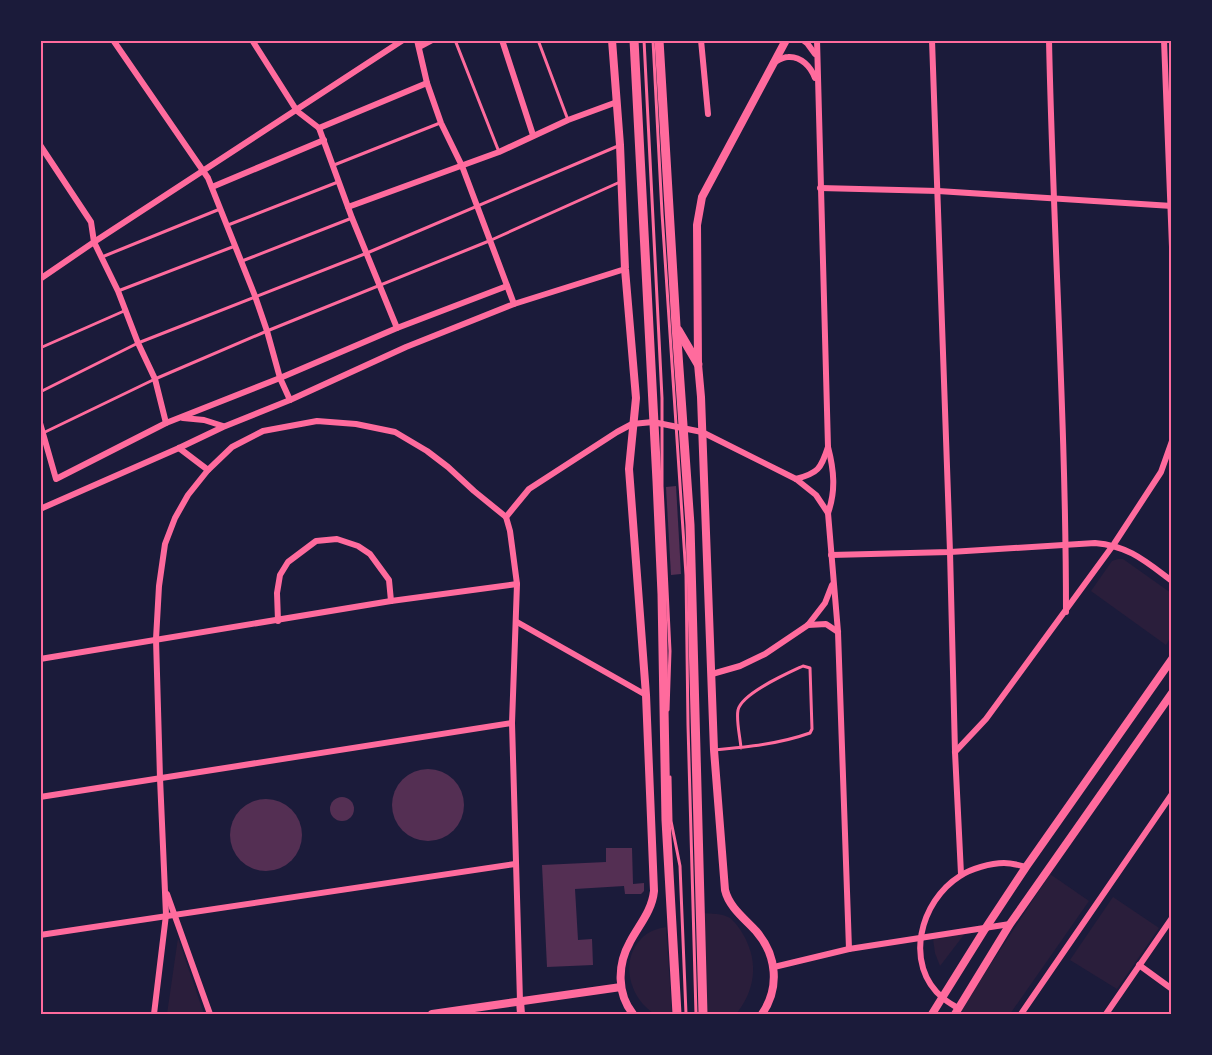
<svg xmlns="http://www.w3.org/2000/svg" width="1212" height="1055" viewBox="0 0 1212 1055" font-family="'Zilla Slab',serif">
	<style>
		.green { fill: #2a1e3b }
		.building { fill: #542f53 }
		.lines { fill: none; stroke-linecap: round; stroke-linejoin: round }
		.service { stroke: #ff6b9d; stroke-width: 3 }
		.minor { stroke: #ff6b9d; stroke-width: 6 }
		.tertiary { stroke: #ff6b9d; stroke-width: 8 }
		.primary { stroke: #ff6b9d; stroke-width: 9 }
		.neatline { fill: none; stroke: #ff6b9d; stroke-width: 2 }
	</style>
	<rect width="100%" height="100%" fill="#1b1b3a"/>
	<g class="green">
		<polygon points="1118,559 1123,559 1171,593 1171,636 1166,645 1091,591 1112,561"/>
		<polygon points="1050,874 1089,901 1010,1014 958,1014"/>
		<polygon points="1113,897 1159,928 1117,989 1070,960"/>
		<path d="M702,913C711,914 722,913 730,918C735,922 741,930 744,936C759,963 755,991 736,1014H707Z"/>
		<path d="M666,927L672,1014C668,1014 662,1015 658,1014C653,1014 649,1010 646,1007C628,990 622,958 641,939C648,931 657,929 666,927Z"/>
		<polygon points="966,932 940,966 935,953 933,939"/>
		<polygon points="178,938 204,1014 167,1014"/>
	</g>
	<g class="building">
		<polygon points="676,486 681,574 671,575 666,487"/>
		<circle cx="428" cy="805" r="36"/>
		<circle cx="342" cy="809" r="12"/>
		<circle cx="266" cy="835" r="36"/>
		<polygon points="606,848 632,848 633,884 644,883 644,891 641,894 625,894 624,886 575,889 578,940 592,939 593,965 547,967 542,865 606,862"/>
	</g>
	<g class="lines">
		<g class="service">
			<polyline points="455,40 499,152"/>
			<polyline points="538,40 568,120"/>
			<polyline points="644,40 662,398 662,486 670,651 668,710"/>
			<polyline points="653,40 662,213 686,575 688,725 696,1014"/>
			<polyline points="334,165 440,123"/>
			<polyline points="228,225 338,182"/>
			<polyline points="102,257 220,209"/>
			<polyline points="242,261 352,218"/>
			<polyline points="118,291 235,246"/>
			<polyline points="40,348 124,311"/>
			<polyline points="40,392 138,343 367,253 618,146"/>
			<polyline points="43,433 155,379 267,331 489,241 620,182"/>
			<path d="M714,750C747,747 779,744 810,733L812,729L810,668L803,666C788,673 742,693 738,710C736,721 740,736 741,748"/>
			<polyline points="670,777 671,821 680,866 686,1014"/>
		</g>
		<g class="minor">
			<polyline points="113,40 208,178 255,296 267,331 280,378 290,400"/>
			<polyline points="252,40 297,111 319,128 352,218 397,328"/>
			<polyline points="417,40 427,83 441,123 462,166 514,304"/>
			<polyline points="502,40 533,135"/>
			<polyline points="701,40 708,114"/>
			<polyline points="803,40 807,43 815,54"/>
			<path d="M817,40L828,447C834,470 836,491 828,513L838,632L849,949"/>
			<polyline points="932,40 950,552 955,752 961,874"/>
			<path d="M1049,40C1053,231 1066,422 1066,612"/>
			<polyline points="1164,40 1172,247"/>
			<polyline points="419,47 432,40"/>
			<path d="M773,63C777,61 783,57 788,57C801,56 811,67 815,78"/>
			<polyline points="319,128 427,83"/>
			<polyline points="40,145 91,222 94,242 118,291 138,343 155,379 166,423"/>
			<polyline points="212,187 324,140"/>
			<polyline points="820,188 938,191 1172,206"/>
			<polyline points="348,207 499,152 568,120 617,102"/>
			<polyline points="40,279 94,242 403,40"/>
			<polyline points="183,418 204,420 223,426"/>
			<polyline points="40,423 56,479 166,423 280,378 397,328 507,286"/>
			<polyline points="179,448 208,470"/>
			<path d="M796,479C818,473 821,469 828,447"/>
			<polyline points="40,509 179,448 223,427 290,400 406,347 514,304 625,269"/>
			<polyline points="506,517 529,489 617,432 632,424 653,422 702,432 796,479 816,495 828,513"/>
			<path d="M831,555L950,552L1095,543C1129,546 1145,561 1172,581"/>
			<polyline points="278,621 277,593 280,575 288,562 316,541 337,539 358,546 370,554 389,580 391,601"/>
			<polyline points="517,622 646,695"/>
			<polyline points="808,625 826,624 838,632"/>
			<polyline points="40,659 391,601 517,584"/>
			<polyline points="712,674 740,666 765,654 808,625 825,603 832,585"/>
			<polyline points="955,752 986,719 1114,544 1161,472 1172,441"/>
			<polyline points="40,797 512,723"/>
			<polyline points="167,894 210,1014"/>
			<polyline points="40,935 515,864"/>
			<polyline points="1139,965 1172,989"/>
			<polyline points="774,967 849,949 1010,924"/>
			<path d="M958,1008C953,1005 947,1002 943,998C903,965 920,901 960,876C970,869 991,863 1004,863C1011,863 1019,865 1026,867"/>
			<polyline points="154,1014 166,915 160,778 156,639 159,586 165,544 175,518 188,495 208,470 232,447 263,431 317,421 356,424 395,432 427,451 448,467 474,491 506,517 510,531 517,584 512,723 520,1001"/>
			<polyline points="1021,1014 1172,794"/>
			<polyline points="1106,1014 1172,918"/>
		</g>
		<g class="tertiary">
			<path d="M612,40L620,145L625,269L636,398L629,469L646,695L654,891C652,911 639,925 630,942C617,965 617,994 633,1014"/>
			<polyline points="520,1001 521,1014"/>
			<polyline points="432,1014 621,987"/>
			<path d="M762,1014C780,988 777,955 756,931C744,918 729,907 725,890L714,750L701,397L698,364L697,225L702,197L786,40"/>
			<polyline points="932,1014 985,929 1026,867 1172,659"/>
			<polyline points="955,1014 1010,924 1172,693"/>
		</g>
		<g class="primary">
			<polyline points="634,40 657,481 662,594 666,820 677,1014"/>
			<polyline points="659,40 676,326 690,525 703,1014"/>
			<polyline points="678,330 698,364"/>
		</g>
	</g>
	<rect width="1212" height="1055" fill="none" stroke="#1b1b3a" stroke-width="84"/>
	<rect x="42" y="42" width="1128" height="971" class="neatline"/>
</svg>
